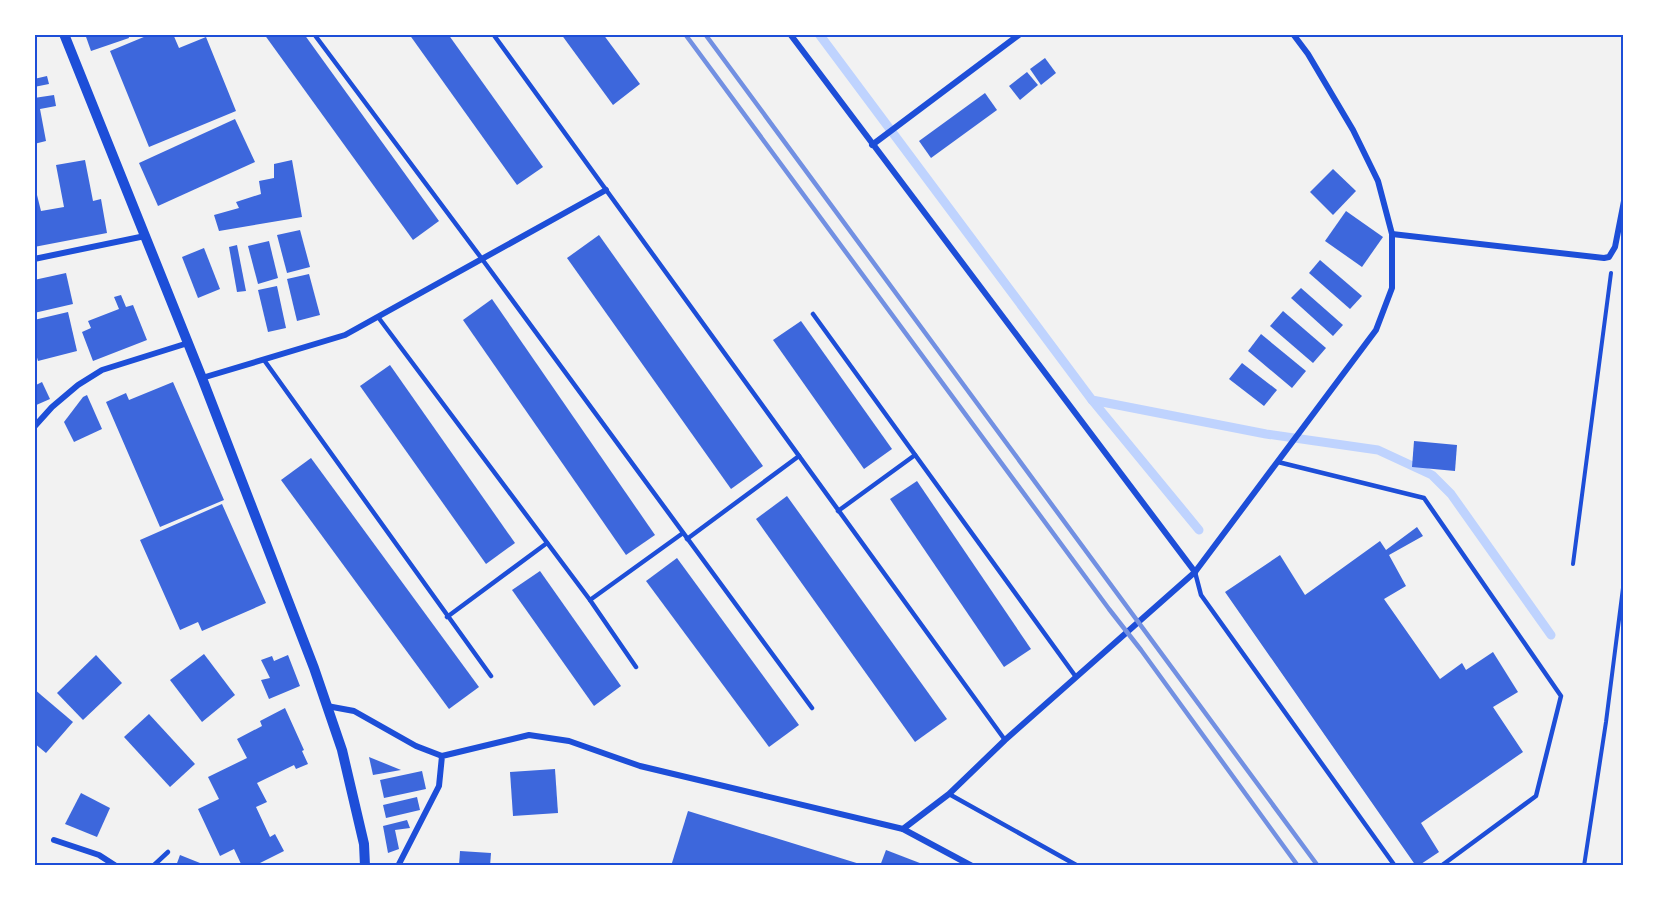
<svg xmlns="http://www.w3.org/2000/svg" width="1658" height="900" viewBox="0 0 1658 900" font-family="'Zilla Slab',serif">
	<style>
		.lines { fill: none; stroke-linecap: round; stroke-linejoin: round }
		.stream { stroke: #bfd3fe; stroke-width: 9 }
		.building { fill: #3d67dc }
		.path { stroke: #1d4ed8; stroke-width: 4 }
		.service { stroke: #1d4ed8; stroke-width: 4.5 }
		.minor { stroke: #1d4ed8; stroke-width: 6 }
		.tertiary { stroke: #1d4ed8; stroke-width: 10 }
		.rail { stroke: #7290e2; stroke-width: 4.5 }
		.neatline { fill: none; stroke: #1d4ed8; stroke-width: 2 }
	</style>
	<rect width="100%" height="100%" fill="#f2f2f2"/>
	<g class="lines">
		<g class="stream">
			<polyline points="819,34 1092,400 1266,434 1378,450 1432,475 1451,494 1551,635"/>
			<polyline points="1092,400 1199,530"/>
		</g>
	</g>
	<g class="building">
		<polygon points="85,34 128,34 129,38 91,51"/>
		<polygon points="151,34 173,34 179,48 206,37 236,111 149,147 110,51"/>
		<polygon points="264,34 304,34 439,221 413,240"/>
		<polygon points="409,34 448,34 543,167 517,185"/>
		<polygon points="561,34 603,34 640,84 613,105"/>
		<polygon points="1045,58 1056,73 1041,85 1030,69"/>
		<polygon points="1027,72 1038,85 1020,100 1009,86"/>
		<polygon points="47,76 49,84 34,87 34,79"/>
		<polygon points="985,93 997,110 931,158 919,141"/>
		<polygon points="54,95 56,106 40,109 46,141 34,144 34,98"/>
		<polygon points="235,119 255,162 158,206 139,163"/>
		<polygon points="85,160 93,201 101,199 107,233 34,247 34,183 41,211 64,207 56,165"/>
		<polygon points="292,160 302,217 219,231 214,215 239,208 236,202 261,194 259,181 274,178 274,164"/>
		<polygon points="1333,169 1356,191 1333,215 1310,192"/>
		<polygon points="1346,211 1383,237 1362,267 1325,241"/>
		<polygon points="300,230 310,267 287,273 277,235"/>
		<polygon points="599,235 763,466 731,489 567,258"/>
		<polygon points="269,241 278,278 258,284 248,246"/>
		<polygon points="237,245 246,291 237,292 229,247"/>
		<polygon points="204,248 220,289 198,298 182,257"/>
		<polygon points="1320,260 1362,296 1350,309 1309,273"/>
		<polygon points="66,273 73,304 34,313 34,280"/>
		<polygon points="309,274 320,315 297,321 287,279"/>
		<polygon points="277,286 286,328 268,332 258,290"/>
		<polygon points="1301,288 1343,325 1333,336 1291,298"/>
		<polygon points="121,295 126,307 133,305 147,340 93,361 82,332 91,328 88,321 119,309 114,297"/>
		<polygon points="492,299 655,535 626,555 463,320"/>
		<polygon points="1283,311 1326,348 1313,363 1270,326"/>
		<polygon points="68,312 77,351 38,361 34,347 34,320"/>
		<polygon points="801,321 892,449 864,469 773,340"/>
		<polygon points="1261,334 1306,371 1292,388 1248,351"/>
		<polygon points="1242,363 1277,390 1264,406 1229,379"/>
		<polygon points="390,365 515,543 486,564 360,386"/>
		<polygon points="42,382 50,399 34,406 34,386"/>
		<polygon points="173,382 224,500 160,527 106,402 126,393 129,400"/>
		<polygon points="87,395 102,429 74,442 64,422 83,397"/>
		<polygon points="1414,441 1457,445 1455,471 1412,467"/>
		<polygon points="311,458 479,687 449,709 281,480"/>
		<polygon points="917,481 1031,649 1004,667 890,499"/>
		<polygon points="787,496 947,719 915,742 756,519"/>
		<polygon points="222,504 266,603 202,631 198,622 180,630 140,540"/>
		<polygon points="1417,527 1423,536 1389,555 1406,586 1384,599 1440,679 1462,663 1466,670 1493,652 1518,692 1493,707 1523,752 1421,823 1439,852 1418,866 1416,866 1225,592 1280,555 1305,595 1380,541 1386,550"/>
		<polygon points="677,558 799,725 769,747 646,581"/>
		<polygon points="540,571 621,686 594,706 512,590"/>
		<polygon points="204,654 235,695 202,722 170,680"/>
		<polygon points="96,655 122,683 83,720 57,693"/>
		<polygon points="288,655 300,686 269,699 261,680 270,678 261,660 272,656 274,661"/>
		<polygon points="34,689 73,722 46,753 34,743"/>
		<polygon points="285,708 304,750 302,751 308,764 296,769 294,765 257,783 267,802 256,807 270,837 275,834 284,851 254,866 242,866 234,849 220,856 198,809 219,799 208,777 247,758 237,739 262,726 260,721"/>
		<polygon points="149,714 195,764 170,787 124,737"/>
		<polygon points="369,757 401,770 373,775"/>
		<polygon points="555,769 558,813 513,816 510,772"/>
		<polygon points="422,771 426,789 384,798 380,780"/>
		<polygon points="81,793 110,808 97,837 65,824"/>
		<polygon points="417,797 420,810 386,818 383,805"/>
		<polygon points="688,811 863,865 863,866 671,866"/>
		<polygon points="407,820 410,828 395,830 399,849 388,853 383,826"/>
		<polygon points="886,850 925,865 925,866 880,866"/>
		<polygon points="460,851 491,853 490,866 459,866"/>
		<polygon points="180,855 200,863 199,866 176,866"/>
	</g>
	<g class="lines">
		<g class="path">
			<polyline points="1573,564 1611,273"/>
			<polyline points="1584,866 1606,722 1624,580"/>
		</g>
		<g class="service">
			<polyline points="314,34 482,259 812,708"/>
			<polyline points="493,34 1005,740"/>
			<polyline points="813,314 1076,677"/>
			<polyline points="378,317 590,600 636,667"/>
			<polyline points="264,360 491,676"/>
			<polyline points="1278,462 1424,498 1561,696 1536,796 1441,866"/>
			<polyline points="838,511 915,455"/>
			<polyline points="687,539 799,456"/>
			<polyline points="1195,572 1201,595 1395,866"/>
			<polyline points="590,600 683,533"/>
			<polyline points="447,617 547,543"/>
			<polyline points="949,794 1078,866"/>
			<polyline points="153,866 168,852"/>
		</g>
		<g class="minor">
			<polyline points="790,34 1195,572"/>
			<polyline points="872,145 1020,34"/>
			<polyline points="1392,234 1604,258 1609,257 1615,247 1624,201"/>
			<polyline points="34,259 145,236"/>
			<polyline points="202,378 345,335 606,190"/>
			<polyline points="34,427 52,407 78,385 102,370 188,343"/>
			<polyline points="327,706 354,711 416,746 442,756"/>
			<polyline points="903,829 972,866"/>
			<polyline points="54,840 99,855 116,866"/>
			<polyline points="398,866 439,786 442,756 529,735 569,741 640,766 903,829 949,794 1005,740 1195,572 1376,330 1392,288 1392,234 1378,181 1353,130 1308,54 1293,34"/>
		</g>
		<polyline class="tertiary" points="64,34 202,378 314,668 342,750 364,844 365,866"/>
		<g class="rail">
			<polyline points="685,34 1109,609 1141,650 1298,866"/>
			<polyline points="705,34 1318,866"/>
		</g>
	</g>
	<rect width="1658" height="900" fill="none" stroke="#ffffff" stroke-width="72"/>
	<rect x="36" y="36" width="1586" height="828" class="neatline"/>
</svg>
